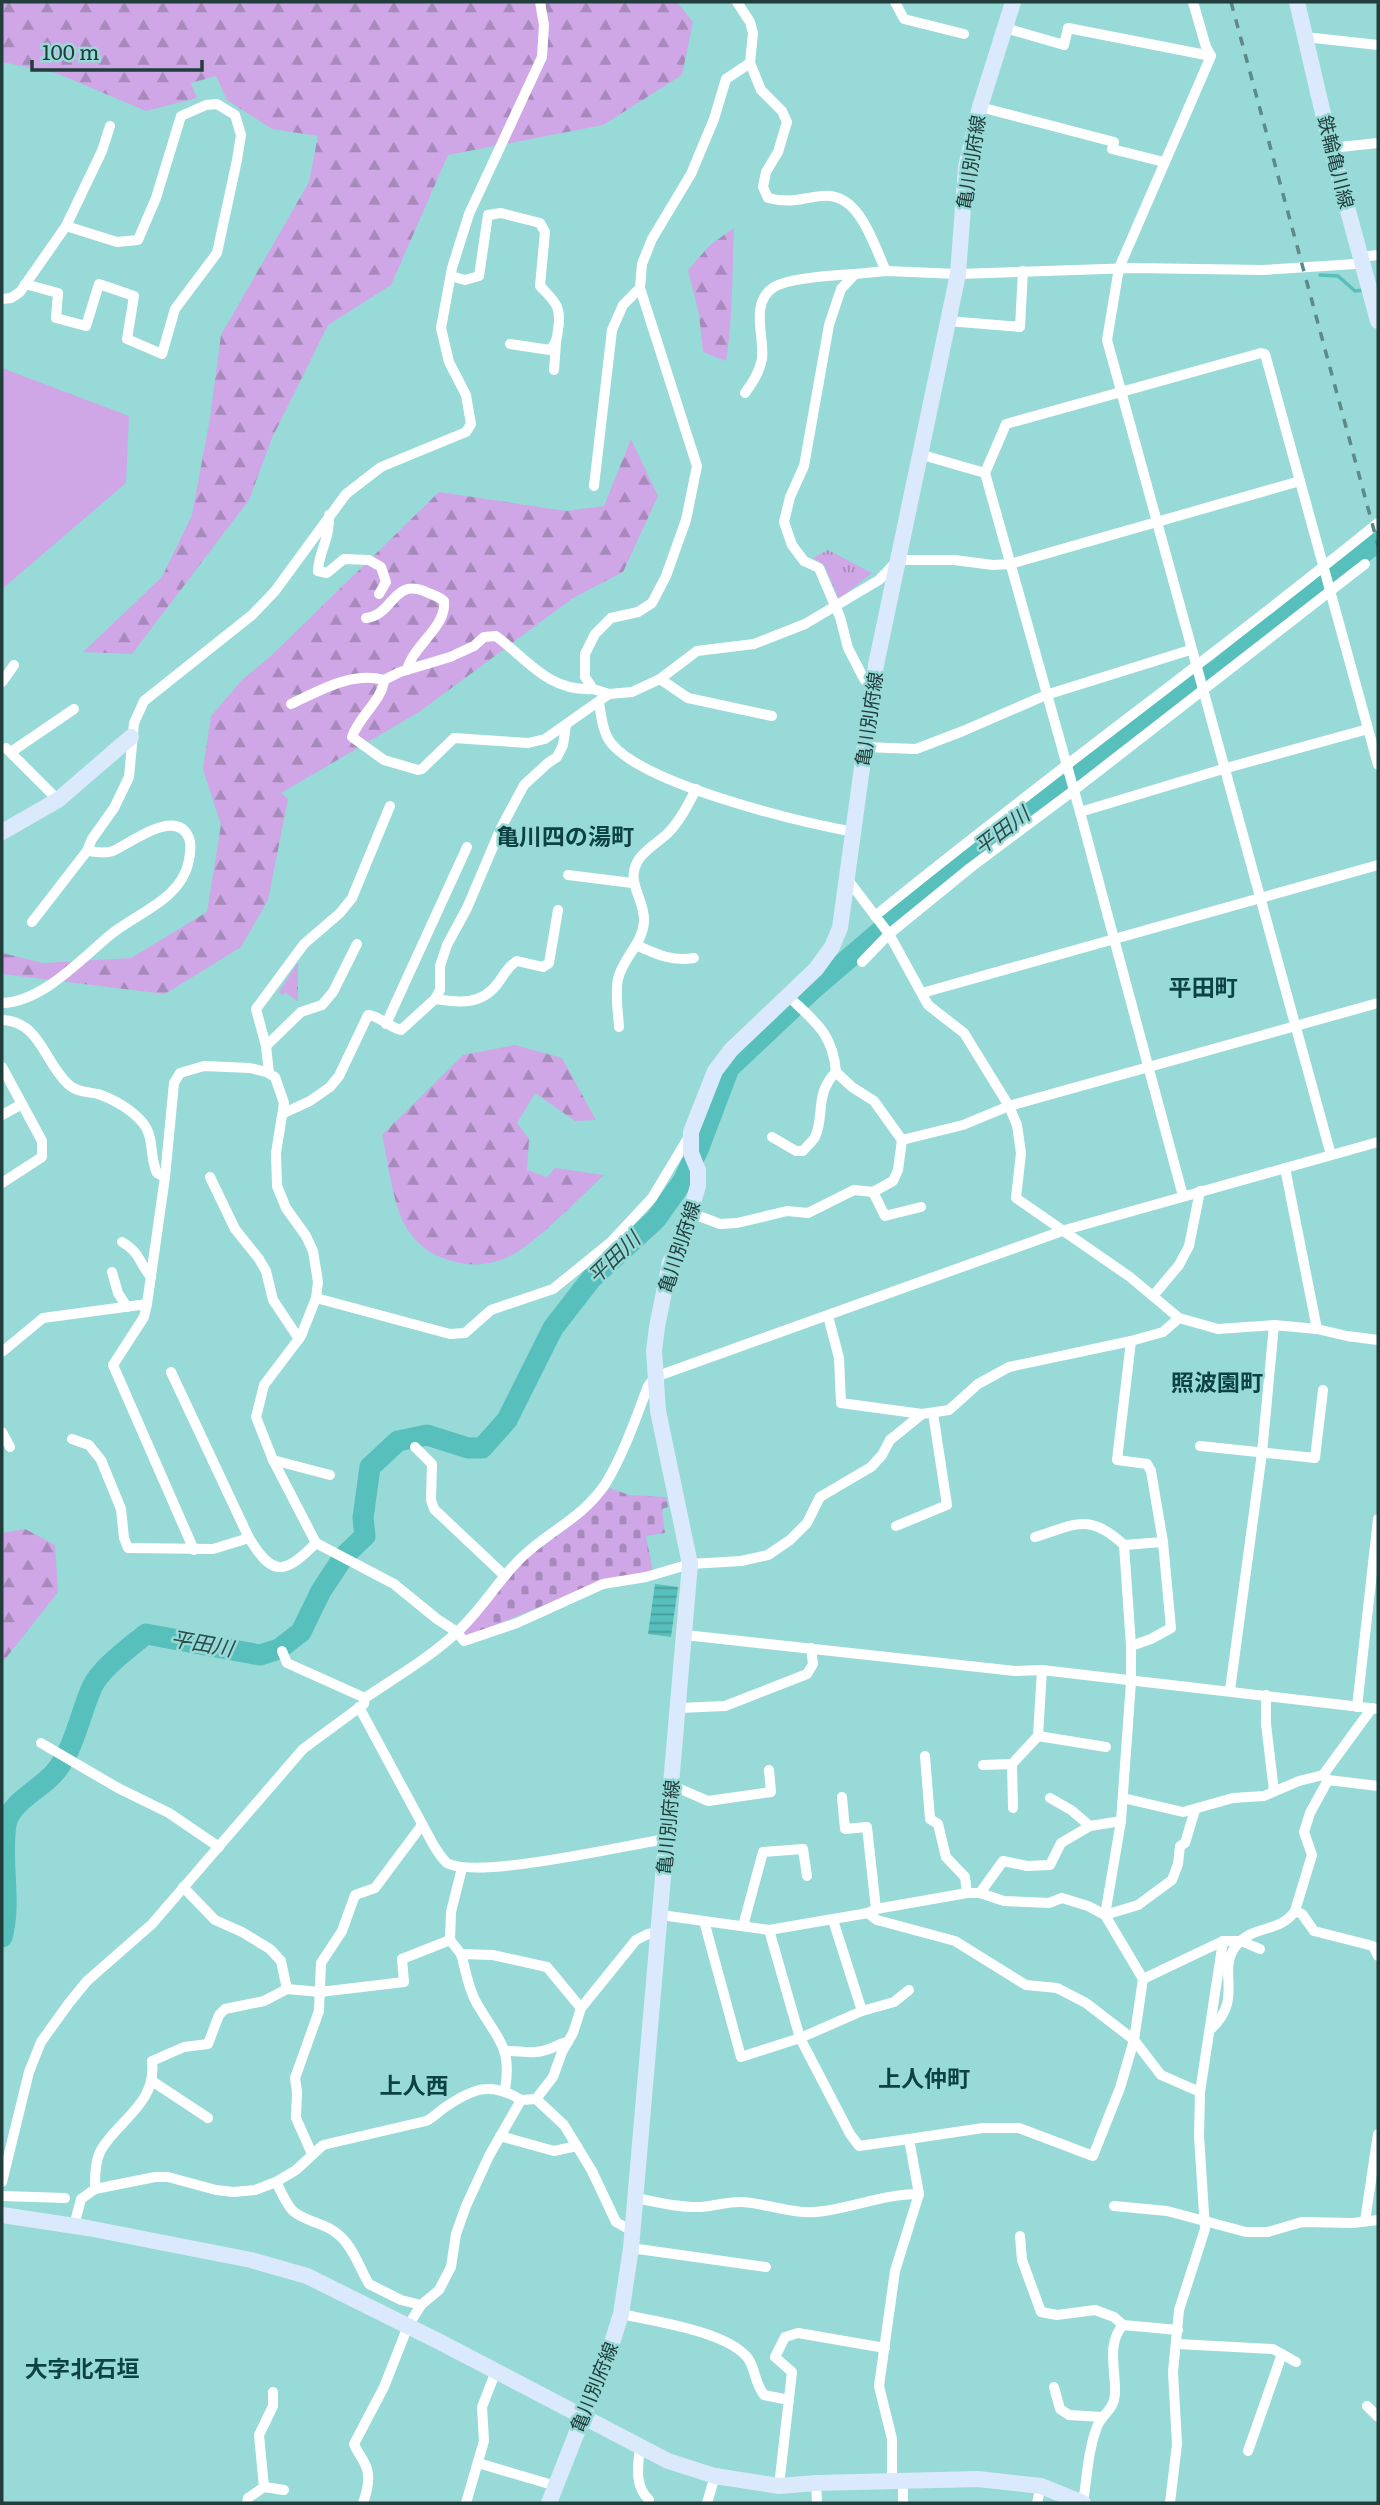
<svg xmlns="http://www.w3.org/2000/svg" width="1380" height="2505" viewBox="0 0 1380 2505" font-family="Literata,'Noto Sans JP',serif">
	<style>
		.green { fill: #cfa7e7 }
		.forest { fill: url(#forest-firs) }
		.cemetery { fill: url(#cemetery-stones) }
		.park { fill: url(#park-tufts) }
		.water { fill: url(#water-rules) }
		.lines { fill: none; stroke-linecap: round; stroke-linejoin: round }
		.stream { stroke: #57bfbc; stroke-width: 3.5 }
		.river { stroke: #57bfbc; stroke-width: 21 }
		.street { stroke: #fff; stroke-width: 10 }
		.secondary { stroke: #dae9fb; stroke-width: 16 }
		.rail { stroke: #5b8a88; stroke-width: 3.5; stroke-dasharray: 9 9; stroke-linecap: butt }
		.labels { text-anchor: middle; stroke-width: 5; stroke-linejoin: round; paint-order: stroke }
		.street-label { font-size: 19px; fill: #213d3c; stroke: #97dad7 }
		.water-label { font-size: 21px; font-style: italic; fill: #2c4c4b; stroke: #97dad7 }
		.quarter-label { font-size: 23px; font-weight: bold; fill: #0c4342; stroke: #97dad7 }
	</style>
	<defs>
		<pattern id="forest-firs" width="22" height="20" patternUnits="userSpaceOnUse" patternTransform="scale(1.75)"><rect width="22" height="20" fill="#cfa7e7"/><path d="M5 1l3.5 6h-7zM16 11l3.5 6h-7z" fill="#a889bc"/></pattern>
		<pattern id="cemetery-stones" width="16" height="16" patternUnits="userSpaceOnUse" patternTransform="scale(1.75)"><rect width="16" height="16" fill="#cfa7e7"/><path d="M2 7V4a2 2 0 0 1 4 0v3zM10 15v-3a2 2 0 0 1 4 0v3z" fill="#a889bc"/></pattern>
		<pattern id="park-tufts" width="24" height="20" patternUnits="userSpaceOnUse" patternTransform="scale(1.75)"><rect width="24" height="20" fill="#cfa7e7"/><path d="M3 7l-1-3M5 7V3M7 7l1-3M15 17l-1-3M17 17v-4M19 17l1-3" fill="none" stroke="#a889bc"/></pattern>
		<pattern id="water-rules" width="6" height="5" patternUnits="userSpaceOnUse" patternTransform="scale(1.75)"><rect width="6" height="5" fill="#57bfbc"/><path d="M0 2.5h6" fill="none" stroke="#489c9a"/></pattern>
	</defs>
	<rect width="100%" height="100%" fill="#97dad7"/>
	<polygon class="green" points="2,368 129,416 126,483 2,589"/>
	<g class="forest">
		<polygon points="2,2 677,2 693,22 682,75 603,125 448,155 391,285 328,325 272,438 249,500 132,654 83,652 162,577 192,515 210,418 221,335 309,182 318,136 272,129 227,100 216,76 191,83 197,98 146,111 56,73 2,62"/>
		<path d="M734,228C732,273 733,318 726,361L703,352L699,314L688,270L710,245Z"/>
		<polygon points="631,439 658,496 623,572 573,598 419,712 281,793 288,799 268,900 241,947 165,994 2,974 2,953 43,963 131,958 207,912 221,825 203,769 211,716 242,680 273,654 439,492 566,511 604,506"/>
		<path d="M515,1045L562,1058L596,1120L575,1121L535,1093L517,1123L529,1139L527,1170L547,1177L555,1168L604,1175C580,1197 534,1246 506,1258C486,1267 463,1266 443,1258C425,1252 409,1236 402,1219C391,1194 388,1161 382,1135L463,1055Z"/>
		<polygon points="25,1529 55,1545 58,1592 2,1663 2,1533"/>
	</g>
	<polygon class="cemetery" points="610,1488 629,1495 666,1497 668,1507 662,1509 665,1533 646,1536 653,1572 569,1595 466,1637 462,1632 527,1557 569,1527"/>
	<g class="park">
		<polygon points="828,550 872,573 839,599 824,565 813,558"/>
		<polygon points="298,962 298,1002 285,992 283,995 279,992"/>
	</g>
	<polygon class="water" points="655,1584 678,1587 671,1637 648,1634"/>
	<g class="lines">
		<polyline class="stream" points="1320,275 1338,276 1355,291 1364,290"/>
		<path class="river" d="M2,1937C12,1902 0,1861 6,1825C10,1801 42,1789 56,1771C75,1747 80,1714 92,1687C101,1668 129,1648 146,1634L260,1655L279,1649L301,1632L321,1591L344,1556L365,1536L363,1518L370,1467L398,1441L427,1435L468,1448H482L507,1420L553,1328L591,1279L656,1219L683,1181L698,1150L729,1068L813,989L965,859L1093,759L1221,667L1378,541"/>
		<g class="street">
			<path d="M737,2L750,22L753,33L750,63L761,90L782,111L787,122L778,152L766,172L763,187L768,198C792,204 800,198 822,196C860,192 873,244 886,271"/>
			<polyline points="895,2 904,19 964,34"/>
			<polyline points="1193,2 1206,47 1211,56 1119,268 1107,340 1331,1155"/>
			<polyline points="1005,28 1064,45 1068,28 1211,56"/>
			<polyline points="1305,37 1378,45"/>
			<polyline points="750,63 726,79 714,119 691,174 652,239 642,264 640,288 697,466 686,520 666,576 652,603 638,612 611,618 595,634 585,654 585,677 593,689 609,694 632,692 660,679 697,651 754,644 805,624 879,580 898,560 954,560 993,565 1010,564 1300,481"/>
			<polyline points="980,107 1114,142 1112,149 1164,162"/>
			<polyline points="1331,148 1378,143"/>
			<path d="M451,276L465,280L479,276L488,215L501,213L540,223L545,232L540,286C555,302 562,306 558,330C557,339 556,343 550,350L510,344"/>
			<polyline points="25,284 58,293 56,318 86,326 99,284 134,296 127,339 162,354 175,309 217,253 237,160 241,135 235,115 217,104 206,105 181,116 156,198 138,240 117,242 66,226"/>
			<polyline points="2,299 11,298 20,292 66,226 102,151 110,126"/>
			<polyline points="948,321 1020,327 1023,271"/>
			<polyline points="554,370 556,343"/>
			<path d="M745,393C753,382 759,373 762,359C765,337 749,303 774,287C790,278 835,275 855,274"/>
			<polyline points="919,454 985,473"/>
			<polyline points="594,486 612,330 623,305 640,288"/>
			<path d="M329,515C330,540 319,550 318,571L327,573L344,559L369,560L381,567L386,582L379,594"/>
			<path d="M366,618C393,615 393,579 424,591C432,595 437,595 444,601C447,627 413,645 407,670"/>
			<polyline points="660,679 688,698 772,716"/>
			<path d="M384,680L400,672L450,657L474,646L484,637L496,636C528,660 549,692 593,689"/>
			<polyline points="2,682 14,665"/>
			<polyline points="873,689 864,679 848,648 840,617 819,568 804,561 792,545 784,522 790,497 804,466 829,325 841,289 855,274 886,271 958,274 1135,268 1263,270 1355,264 1361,257 1378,255"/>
			<path d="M599,702C601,716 603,733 611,743C645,785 799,822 854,832"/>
			<path d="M291,704C319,691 352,671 384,680C382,701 359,716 352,737L384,760L418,770L422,769L454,738L528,743L545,739L609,694"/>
			<polyline points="865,747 916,749 963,731 1046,695 1190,650"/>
			<polyline points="6,748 58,800"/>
			<polyline points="11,752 74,709"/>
			<polyline points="1080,812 1223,769 1368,729"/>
			<polyline points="568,875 632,883"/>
			<polyline points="848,880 889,934 928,1005 964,1033 1009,1106 1017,1125 1021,1153 1016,1198 1130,1277 1179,1318 1218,1329 1274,1325 1317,1329 1347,1336 1378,1340"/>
			<path d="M875,916C1040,781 1213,657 1378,523"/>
			<polyline points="32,922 87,851 92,839 114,808 129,777 134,723 144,701 252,615 275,591 346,494 381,467 466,432 471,424 466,395 449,362 441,328 452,268 469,214 542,57 544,25 540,2"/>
			<path d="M636,945C656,954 672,962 694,958"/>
			<polyline points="862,962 889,934 970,868 1073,791 1365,564"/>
			<polyline points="922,993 1378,865"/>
			<path d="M788,996C814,1021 833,1033 836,1072L852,1087L874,1101L902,1140L963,1125L1009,1106L1378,1003"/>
			<path d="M435,999C460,1003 482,1005 498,983C504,975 508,966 517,961L543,967L549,963L558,910"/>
			<path d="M2,1003C42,1002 80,960 109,936C136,913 182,900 189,860C190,853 192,845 189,838C176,807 131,843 113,851C106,854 95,852 87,851"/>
			<path d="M2,1020C40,1021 44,1062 68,1084C76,1092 88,1092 98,1094C114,1099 132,1110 143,1123C155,1138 149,1157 157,1173L165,1177"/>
			<polyline points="386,1024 467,847"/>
			<path d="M619,1027C618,1012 615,993 618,979C623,957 643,944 644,921C645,898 624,882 639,859C645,850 658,842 667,834C680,821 688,805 696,789"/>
			<polyline points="266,1046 301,1012 322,1005 333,992 357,944"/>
			<polyline points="2,1067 42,1141 42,1157 2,1183"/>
			<polyline points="269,1073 266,1046 256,1009 304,944 340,913 352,898 390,806"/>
			<path d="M284,1113L310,1101L330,1087L339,1076L368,1015C380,1016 388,1027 401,1030L435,999L440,990V966L447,945L467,908L501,828L524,785L548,763L557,757L563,745L566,725"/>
			<polyline points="2,1115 22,1104"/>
			<path d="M772,1137L796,1151H803C807,1146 812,1142 815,1137C825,1117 814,1094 836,1072"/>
			<polyline points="1285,1168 1317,1329"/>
			<polyline points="210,1177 235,1229 259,1259 266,1271 273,1300 299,1339"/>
			<polyline points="873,1192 885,1216 921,1207"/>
			<polyline points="1183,1196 1080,812 985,473 1006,424 1261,353 1265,354 1378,765"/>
			<polyline points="691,1213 720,1224 737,1223 787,1211 808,1213 854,1190 873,1192 893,1181 898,1170 902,1140"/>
			<path d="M122,1242C140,1252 139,1263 151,1277"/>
			<polyline points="112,1272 118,1293 127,1307"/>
			<polyline points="1153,1296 1179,1265 1189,1246 1200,1191"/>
			<polyline points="316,1298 450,1334 465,1333 491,1310 553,1289 611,1242 652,1198 688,1138"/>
			<polyline points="828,1316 839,1358 841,1403 922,1414 949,1410 978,1384 1009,1367 1131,1341 1163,1332 1179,1318"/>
			<polyline points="1131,1341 1117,1460 1147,1464 1151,1471 1163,1542 1171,1628 1151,1639 1131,1646"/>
			<polyline points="2,1352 43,1318 147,1304"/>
			<path d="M171,1372L249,1538C273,1578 285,1574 316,1543"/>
			<polyline points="2,1432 10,1447"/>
			<polyline points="72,1439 89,1445 101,1460 121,1509 124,1538 128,1548 213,1549 249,1538"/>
			<polyline points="1200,1446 1315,1458 1323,1390"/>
			<polyline points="415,1447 432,1464 431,1500 434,1509 505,1576"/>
			<polyline points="273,1460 330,1475"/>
			<polyline points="896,1526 947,1505 933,1413"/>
			<polyline points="1124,1545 1163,1542"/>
			<polyline points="194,1550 113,1365 144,1317 147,1304 165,1177 174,1083 180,1073 204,1066 250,1068 266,1072 275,1077 284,1103 276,1153 277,1186 286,1208 306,1236 313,1251 318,1282 316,1298 301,1336 264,1385 256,1417 273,1460 316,1543 394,1584 437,1619 457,1632 464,1641 517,1623 603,1584 646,1577 690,1564 741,1561 768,1555 790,1540 807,1523 820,1497 871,1467 882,1455 890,1440 922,1414"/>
			<polyline points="685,1635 1015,1671 1042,1670 1378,1709"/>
			<polyline points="282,1651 287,1663 365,1698"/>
			<polyline points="1230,1690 1262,1453 1274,1325"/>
			<polyline points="1266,1695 1266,1724 1274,1791"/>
			<path d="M359,1707L434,1846C438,1852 442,1859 447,1863C477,1880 626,1845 666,1839"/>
			<polyline points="1357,1707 1378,1519"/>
			<polyline points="679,1708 725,1706 807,1674 813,1664 811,1648"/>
			<polyline points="1038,1736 1106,1747"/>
			<polyline points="41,1743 118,1788 169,1813 219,1847"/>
			<polyline points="925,1756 930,1819 938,1824 946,1857 965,1877 967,1893"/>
			<polyline points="983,1765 1012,1764"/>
			<polyline points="1328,1780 1378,1786"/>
			<polyline points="671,1785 708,1801 771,1792 769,1770"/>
			<polyline points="842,1797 845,1829 867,1827 876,1909"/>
			<polyline points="1050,1798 1071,1810 1090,1826"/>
			<polyline points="1123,1798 1183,1812 1233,1798 1264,1796 1299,1781 1323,1775"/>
			<polyline points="1013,1808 1012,1764 1038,1736 1042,1670"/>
			<polyline points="183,1887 215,1920 242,1932 270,1949 281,1961 287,1989"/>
			<polyline points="980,1893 1003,1861 1027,1866 1050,1865 1061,1843 1090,1826 1121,1821"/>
			<polyline points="1295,1911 1302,1914 1314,1931 1373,1946 1378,1956"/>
			<polyline points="868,1913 876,1909 967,1893 980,1893 1004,1901 1049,1903 1062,1898 1088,1906 1105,1915 1138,1905 1172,1880 1178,1864 1180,1846 1185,1843 1195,1810"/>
			<polyline points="661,1915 769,1930 868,1913 877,1920 955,1941 1026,1985 1057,1988 1086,2003 1134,2040 1161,2075 1200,2092"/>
			<polyline points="704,1921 741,2057 800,2038 862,2011 833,1920"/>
			<polyline points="743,1926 763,1852 803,1849 807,1876"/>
			<polyline points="769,1930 800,2038 850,2134 859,2146 909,2139"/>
			<polyline points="450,1940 461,1954 493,1955 547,1967 581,2008"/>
			<path d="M461,1954C466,1971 469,1992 479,2007C499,2041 512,2047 505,2090"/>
			<polyline points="1143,1979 1223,1941 1241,1941 1260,1949"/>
			<polyline points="862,2011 894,2002 909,1990"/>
			<path d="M1211,2029C1244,1998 1217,1973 1235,1947C1252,1924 1279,1934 1295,1911L1312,1855L1304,1832L1310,1813L1328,1780L1323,1775L1372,1708"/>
			<path d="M504,2051C518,2050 533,2055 546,2050C555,2048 559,2043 568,2042"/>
			<polyline points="152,2081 208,2118"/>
			<polyline points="536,2099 564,2125 592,2171 616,2222 632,2231"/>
			<polyline points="500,2136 554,2151 577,2146"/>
			<polyline points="312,2154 296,2118 297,2092 295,2078 319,2011 321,1963 342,1931 355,1895 375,1888 422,1825"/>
			<path d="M2,2182L29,2072L41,2042L69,2003L87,1981L152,1924L303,1749L364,1704L365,1698C396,1677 429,1658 456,1633C481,1611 498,1580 522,1557C549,1531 584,1517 606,1483C624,1453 636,1418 648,1386L655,1377L1065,1230L1378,1142"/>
			<path d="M276,2182C281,2191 286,2204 293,2211C307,2223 328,2223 341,2237C354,2249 360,2269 369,2284L401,2300L421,2305"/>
			<path d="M95,2189C95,2177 95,2161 101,2150C118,2120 157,2104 152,2061L184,2047L208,2044L219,2015L225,2009L264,2001L287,1989L320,1992L404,1982L402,1959L450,1940L451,1912L462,1868"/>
			<polyline points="2,2196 65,2198"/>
			<path d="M636,2198C656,2202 679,2208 700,2207C715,2206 728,2201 743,2202C770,2204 796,2216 824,2211C857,2206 886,2194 919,2194"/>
			<polyline points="1114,2206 1167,2211 1246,2232 1268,2232 1302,2222 1353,2223 1378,2220"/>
			<polyline points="1365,2221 1378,2134"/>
			<path d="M74,2226L81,2199L95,2189L155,2177H168L216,2190L234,2192L255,2190L276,2182L296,2170L323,2145L426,2121C433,2118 437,2113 444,2108C473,2088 491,2081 521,2100"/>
			<polyline points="1020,2236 1022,2260 1041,2312 1057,2315 1095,2310 1114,2317 1123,2325 1178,2330"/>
			<polyline points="631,2248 766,2267"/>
			<path d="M621,2314C654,2321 725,2331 747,2357C756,2368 753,2380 764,2395L789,2400"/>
			<polyline points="1178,2344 1273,2349 1282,2354 1248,2451"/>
			<polyline points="1282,2354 1296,2362"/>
			<polyline points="1054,2387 1060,2409 1069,2415 1102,2417"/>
			<polyline points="1367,2406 1378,2417"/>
			<path d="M640,2447C638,2465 634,2486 649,2500V2503"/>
			<polyline points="478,2463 556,2486"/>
			<path d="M892,2482V2439L879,2386L895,2271L919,2194L909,2139L983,2128H1019L1093,2156L1120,2088L1134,2040L1143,1979L1105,1915L1121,1821L1131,1682V1646L1124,1545C1089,1512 1075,1525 1035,1537"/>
			<polyline points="816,2483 817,2503"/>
			<polyline points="779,2486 792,2372 775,2357 785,2337 798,2333 885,2348"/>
			<polyline points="264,2487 259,2435 273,2406 273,2392"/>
			<polyline points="247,2503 248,2498 264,2487 284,2490"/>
			<path d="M363,2503C367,2492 371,2475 365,2464C362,2457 357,2452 354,2444L384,2387L408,2326L421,2305L439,2290L451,2267L456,2234L466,2206L489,2156L521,2100L536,2099L553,2077L562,2052L573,2033L581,2008L636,1940L648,1934L659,1932"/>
			<polyline points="466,2503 484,2441 482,2407 496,2371"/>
			<polyline points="707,2503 715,2476"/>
			<polyline points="903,2503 903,2481"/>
			<polyline points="1037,2503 1041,2486"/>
			<path d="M1083,2503C1087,2478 1088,2450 1097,2427C1102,2413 1114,2411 1115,2394C1116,2370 1106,2344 1123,2325"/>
			<polyline points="1170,2503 1177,2444 1173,2372 1179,2310 1205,2229 1199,2136 1200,2092 1223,1941"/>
		</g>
		<g class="secondary">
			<polyline points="1297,2 1331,148 1378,321"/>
			<polyline points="2,832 58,800 131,737"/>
			<polyline points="2,2215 88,2228 251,2260 307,2276 440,2342 668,2461 715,2476 779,2486 816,2483 978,2479 1041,2486 1083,2503"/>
			<polyline points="549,2503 611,2346 621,2314 631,2248 690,1564 658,1411 654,1351 657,1327 670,1262 681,1243 698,1186 698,1170 691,1153 691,1132 715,1071 731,1050 816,969 832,947 840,928 876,665 958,274 966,167 980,107 1013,2"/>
		</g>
		<polyline class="rail" points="1231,2 1378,545"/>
	</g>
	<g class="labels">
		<g class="street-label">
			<text transform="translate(971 162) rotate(-81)" y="7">亀川別府線</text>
			<text transform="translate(1336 162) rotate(76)" y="7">鉄輪亀川線</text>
			<text transform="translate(869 719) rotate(-82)" y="7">亀川別府線</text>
			<text transform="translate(679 1247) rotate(-72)" y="7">亀川別府線</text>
			<text transform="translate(668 1827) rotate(-85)" y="7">亀川別府線</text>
			<text transform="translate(594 2387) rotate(-68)" y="7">亀川別府線</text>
		</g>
		<g class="water-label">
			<text transform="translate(1002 831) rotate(-37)" y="7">平田川</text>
			<text transform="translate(614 1258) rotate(-44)" y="7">平田川</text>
			<text transform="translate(202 1644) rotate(10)" y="7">平田川</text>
		</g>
		<g class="quarter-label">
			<text x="565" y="845">亀川四の湯町</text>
			<text x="1203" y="996">平田町</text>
			<text x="1217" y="1391">照波園町</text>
			<text x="924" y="2087">上人仲町</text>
			<text x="414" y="2094">上人西</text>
			<text x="82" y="2377">大字北石垣</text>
		</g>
	</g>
	<rect width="1380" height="2505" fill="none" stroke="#213d3c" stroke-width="7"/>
	<path d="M32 60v10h170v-10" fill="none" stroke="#213d3c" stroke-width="3.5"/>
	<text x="42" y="60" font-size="21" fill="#213d3c" stroke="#97dad7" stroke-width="5" paint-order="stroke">100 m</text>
</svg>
